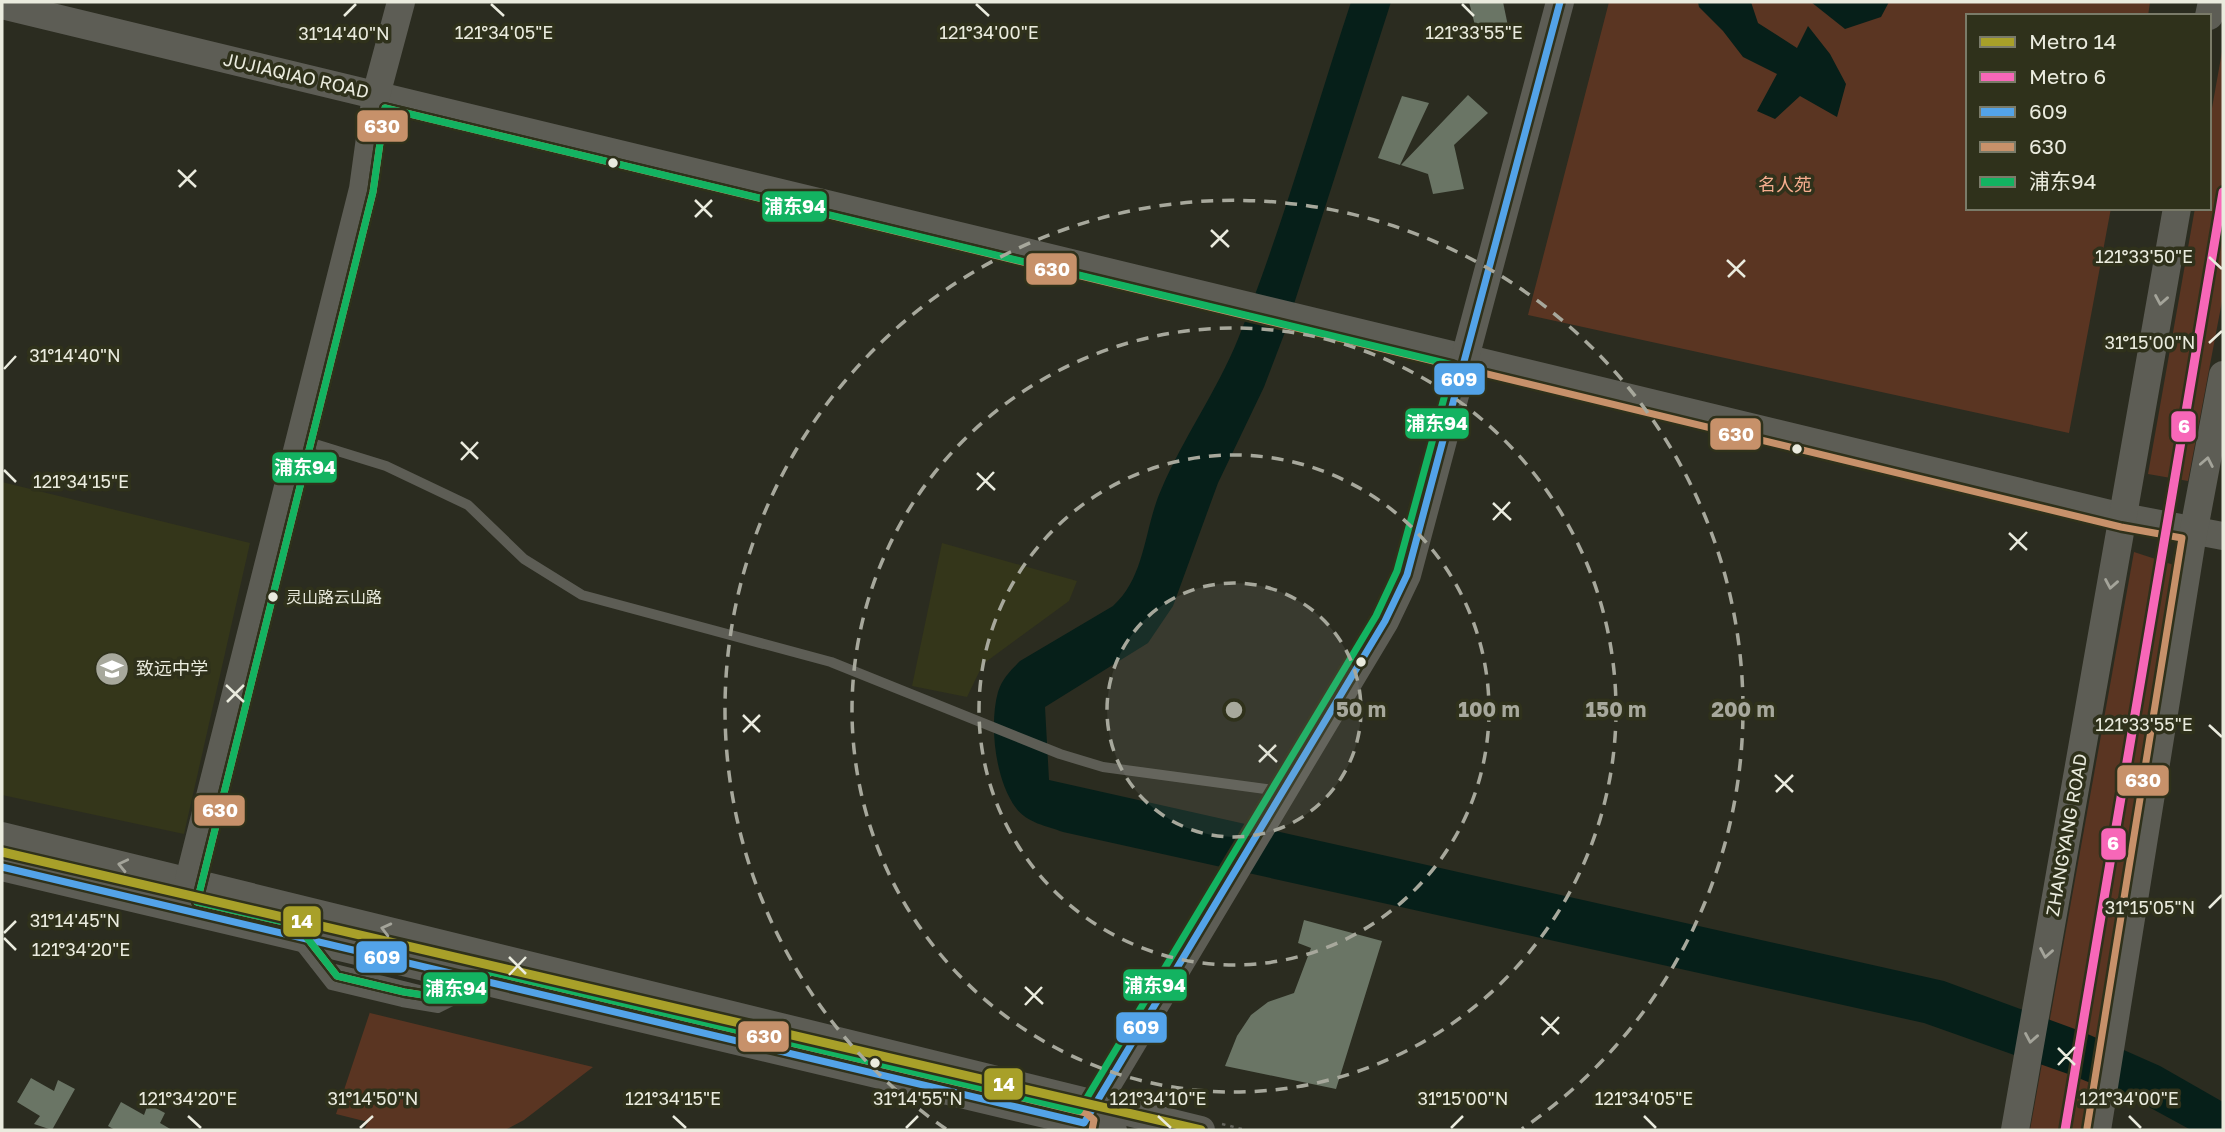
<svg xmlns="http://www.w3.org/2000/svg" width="2225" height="1132" viewBox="0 0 2225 1132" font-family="'Golos Text','Noto Sans SC',sans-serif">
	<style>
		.built { fill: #34361a }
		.green { fill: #5a3522 }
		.water { fill: #061f19 }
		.building { fill: #6a7565 }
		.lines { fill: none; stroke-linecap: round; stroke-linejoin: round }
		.path { stroke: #64645c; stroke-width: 2.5; stroke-dasharray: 3.5 5; stroke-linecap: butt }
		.lane { stroke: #5d5d55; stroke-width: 10 }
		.secondary { stroke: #5d5d55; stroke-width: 28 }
		.bus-1-casing { stroke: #2f311b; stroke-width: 12 }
		.bus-2-casing { stroke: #2f311b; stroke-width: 12 }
		.bus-3-casing { stroke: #2f311b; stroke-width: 12 }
		.bus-1 { stroke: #53a3e8; stroke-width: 7 }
		.bus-2 { stroke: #c7916a; stroke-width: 7 }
		.bus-3 { stroke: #13b361; stroke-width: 7 }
		.metro-1-casing { stroke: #2f311b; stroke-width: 14 }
		.metro-2-casing { stroke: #2f311b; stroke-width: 14 }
		.metro-1 { stroke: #a8a029; stroke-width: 9 }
		.metro-2 { stroke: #f767b8; stroke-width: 9 }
		.oneway { stroke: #a4a49a }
		.ticks { fill: none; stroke: #eaebde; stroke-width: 2.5 }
		.ring { fill: none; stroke: #a7a89c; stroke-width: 3.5; stroke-dasharray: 12 9 }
		.bus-dot { fill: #eaebde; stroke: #2f311b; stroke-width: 2.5 }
		.labels { text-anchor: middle; stroke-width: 7; stroke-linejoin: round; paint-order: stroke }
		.bus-label { font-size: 16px; fill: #eaebde; stroke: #2f311b; text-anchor: start }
		.street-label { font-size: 18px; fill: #eaebde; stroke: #2f311b }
		.park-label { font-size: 18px; fill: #f7ae8f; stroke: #2f311b }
		.poi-label { font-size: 18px; fill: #eaebde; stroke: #2f311b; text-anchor: start }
		.ticks-label { font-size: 18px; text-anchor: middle; fill: #eaebde; stroke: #2f311b; stroke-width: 7; stroke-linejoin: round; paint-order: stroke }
		.centre { fill: #a7a89c; stroke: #2f311b; stroke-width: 3.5 }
		.ring-label { font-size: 21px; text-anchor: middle; font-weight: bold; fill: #a7a89c; stroke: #2f311b; stroke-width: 7; stroke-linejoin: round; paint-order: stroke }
		.line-badge { stroke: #2f311b; stroke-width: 2.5 }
		.badge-label { font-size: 19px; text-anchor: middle; font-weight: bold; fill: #fff }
	</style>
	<rect width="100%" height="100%" fill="#2b2c20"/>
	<g class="built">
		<polygon points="2,482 250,543 184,834 2,795"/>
		<polygon points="942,543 1077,581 1069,601 983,664 967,697 912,686"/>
	</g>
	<g class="green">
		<polygon points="1609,2 2150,2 2148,16 1968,16 1968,208 2111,208 2069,433 1528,315"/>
		<polygon points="2223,46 2223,296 2188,481 2148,474 2195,208 2209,208 2209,125"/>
		<polygon points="2134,552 2180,567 2086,1130 2030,1130"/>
		<polygon points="370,1012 370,1013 593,1067 524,1120 505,1130 364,1130 368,1122 336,1114"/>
	</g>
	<g class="water">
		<path d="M1351,2H1391L1285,332L1264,387L1218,483L1173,606L1148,643L1045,707L1049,780L1944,981L2083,1032L2160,1066L2223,1102V1130H2191L2147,1106L2071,1075L1924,1023L1063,832C1047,826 1027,823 1016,808C995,780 989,724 998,692C1002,679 1011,670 1020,661L1113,606C1146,576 1144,528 1161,490C1183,438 1217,391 1238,339C1282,229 1314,114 1351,2Z"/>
		<polygon points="1698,2 1751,2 1758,23 1797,48 1808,26 1830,54 1846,84 1837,117 1800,96 1775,119 1757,111 1777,74 1743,57 1723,31 1699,7"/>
		<polygon points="1811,2 1889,2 1881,17 1845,29"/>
	</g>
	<g class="building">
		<polygon points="1469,2 1503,2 1509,31 1478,37"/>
		<polygon points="1468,95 1488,113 1454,145 1464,189 1433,194 1428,174 1401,165"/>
		<polygon points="1402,96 1429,103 1400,165 1378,158"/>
		<polygon points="1304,920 1382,941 1336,1089 1225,1066 1237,1036 1251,1015 1268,1002 1294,993 1311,948 1298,943"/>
		<polygon points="31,1078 54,1091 58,1080 75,1089 52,1130 34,1124 40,1116 17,1102"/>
		<polygon points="121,1102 144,1115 148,1104 165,1113 160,1123 172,1130 115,1130 108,1126"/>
	</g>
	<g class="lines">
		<polyline class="path" points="1222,1124 1246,1130"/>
		<g class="lane">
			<polyline points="302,440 386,466 468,505 524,559 582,595 831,662 1060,754 1103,767 1280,791"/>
			<polyline points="299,944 331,985 402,1002 438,1008 480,987"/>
			<polyline points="315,964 456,999"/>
		</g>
		<g class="secondary">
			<polyline points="2,5 2123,517 2223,536"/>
			<polyline points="2209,16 2212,2"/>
			<polyline points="2,836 1201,1130"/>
			<polyline points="2,867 1113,1130"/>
			<polyline points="189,880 363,189 376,95 401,2"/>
			<polyline points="1080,1130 1385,621 1407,575 1560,2"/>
			<polyline points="2015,1130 2177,208"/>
			<polyline points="2097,1130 2191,545 2223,375"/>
		</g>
		<g class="bus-1-casing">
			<polyline id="bus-1" points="2,867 1084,1123 1385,621 1407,575 1560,2"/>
		</g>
		<g class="bus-2-casing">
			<polyline id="bus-2" points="1092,1130 1094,1120 1086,1113 492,972 436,997 404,992 337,976 297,925 197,902 373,192 385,108 2121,527 2182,538 2087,1128"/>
		</g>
		<g class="bus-3-casing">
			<polygon id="bus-3" points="385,108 1453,365 1397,571 1376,616 1079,1111 491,972 436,997 404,992 337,976 297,925 197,902 373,192"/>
		</g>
		<use href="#bus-1" class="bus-1"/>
		<use href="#bus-2" class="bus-2"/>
		<use href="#bus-3" class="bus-3"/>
		<g class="metro-1-casing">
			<polyline id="metro-1" points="2,852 1201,1130"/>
		</g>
		<g class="metro-2-casing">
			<polyline id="metro-2" points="2065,1130 2223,192"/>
		</g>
		<use href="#metro-1" class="metro-1"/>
		<use href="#metro-2" class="metro-2"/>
	</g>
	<defs><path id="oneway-chevron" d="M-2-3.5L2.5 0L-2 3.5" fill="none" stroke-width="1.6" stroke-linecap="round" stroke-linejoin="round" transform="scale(1.75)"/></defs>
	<g class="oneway">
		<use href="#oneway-chevron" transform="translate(2161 300) rotate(100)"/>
		<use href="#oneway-chevron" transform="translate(2207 462) rotate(-79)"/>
		<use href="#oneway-chevron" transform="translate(2111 584) rotate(100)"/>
		<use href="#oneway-chevron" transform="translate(123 865) rotate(-167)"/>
		<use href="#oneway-chevron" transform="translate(386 929) rotate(-166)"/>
		<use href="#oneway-chevron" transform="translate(2046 953) rotate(100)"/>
		<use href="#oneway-chevron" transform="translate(2031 1038) rotate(100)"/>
	</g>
	<path class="ticks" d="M491,4L504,16M976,4L989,16M1462,4L1474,16M344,16L356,4M178,170L196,187M179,187L196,170M695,200L712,217M695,217L712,200M1211,230L1229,247M1211,247L1228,230M2209,257L2222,269M1727,260L1745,277M1728,277L1745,260M2209,343L2222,331M4,369L16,356M461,442L478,459M461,460L478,442M4,470L16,482M977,473L995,490M977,490L994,472M1493,503L1511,520M1493,520L1510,502M2009,533L2027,550M2010,550L2027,532M226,685L244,702M227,702L244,685M743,715L760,732M2209,725L2222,737M743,732L760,715M1259,745L1277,762M1259,762L1276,745M1775,775L1793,792M1776,792L1793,775M2209,908L2222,895M4,933L16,921M4,938L16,950M509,957L526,974M509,975L526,957M1025,987L1043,1004M1025,1005L1042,987M1541,1017L1559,1034M1542,1035L1559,1017M2058,1048L2075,1065M2058,1065L2075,1047M188,1116L201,1128M673,1116L686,1128M1158,1116L1171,1128M1644,1116L1656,1128M2129,1116L2141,1128M360,1128L373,1116M906,1128L918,1116M1451,1128L1463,1116"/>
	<circle cx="1234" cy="710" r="127" fill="#a7a89c" fill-opacity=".12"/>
	<g class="ring">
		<circle cx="1234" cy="710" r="127"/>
		<circle cx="1234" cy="710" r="255"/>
		<circle cx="1234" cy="710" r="382"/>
		<path d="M946 1129A509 509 0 1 1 1522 1129"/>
	</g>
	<defs>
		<g id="school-disc" transform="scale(1.75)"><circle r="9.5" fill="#a7a89c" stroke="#2f311b"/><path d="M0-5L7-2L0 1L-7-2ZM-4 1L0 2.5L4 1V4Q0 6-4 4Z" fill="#fff"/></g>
	</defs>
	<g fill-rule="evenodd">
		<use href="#school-disc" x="112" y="669"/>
	</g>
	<g class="bus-dot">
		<circle cx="613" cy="163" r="6"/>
		<circle cx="1797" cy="449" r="6"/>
		<circle cx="273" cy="597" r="6"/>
		<circle cx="1361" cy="662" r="6"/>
		<circle cx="875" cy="1063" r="6"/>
	</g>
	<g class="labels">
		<g class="bus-label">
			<text x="286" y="603">灵山路云山路</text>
		</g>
		<g class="street-label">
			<text transform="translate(296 76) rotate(13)" y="6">JUJIAQIAO ROAD</text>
			<text transform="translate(2067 835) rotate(-80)" y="6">ZHANGYANG ROAD</text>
		</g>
		<g class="park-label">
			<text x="1785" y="191">名人苑</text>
		</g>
		<g class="poi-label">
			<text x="136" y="675">致远中学</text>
		</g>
	</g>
	<g class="ticks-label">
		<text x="989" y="39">121°34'00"E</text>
		<text x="1474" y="39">121°33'55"E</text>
		<text x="504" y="39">121°34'05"E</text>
		<text x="344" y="40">31°14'40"N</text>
		<text x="2144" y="263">121°33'50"E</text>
		<text x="2150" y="349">31°15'00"N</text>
		<text x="75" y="362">31°14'40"N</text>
		<text x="81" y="488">121°34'15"E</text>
		<text x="2144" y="731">121°33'55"E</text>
		<text x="2150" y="914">31°15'05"N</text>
		<text x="75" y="927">31°14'45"N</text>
		<text x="81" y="956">121°34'20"E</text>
		<text x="373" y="1105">31°14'50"N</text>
		<text x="918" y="1105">31°14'55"N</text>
		<text x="1463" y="1105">31°15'00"N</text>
		<text x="188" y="1105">121°34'20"E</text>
		<text x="673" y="1105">121°34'15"E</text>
		<text x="1158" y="1105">121°34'10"E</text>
		<text x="1644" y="1105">121°34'05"E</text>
		<text x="2129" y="1105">121°34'00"E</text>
	</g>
	<circle cx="1234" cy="710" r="10" class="centre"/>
	<g class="ring-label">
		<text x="1361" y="717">50 m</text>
		<text x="1489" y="717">100 m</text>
		<text x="1616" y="717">150 m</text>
		<text x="1743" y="717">200 m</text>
	</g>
	<g class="line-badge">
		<rect x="356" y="109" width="53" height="34" rx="7" fill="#c7916a"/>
		<rect x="761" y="190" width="67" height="33" rx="7" fill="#13b361"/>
		<rect x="1025" y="252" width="53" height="34" rx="7" fill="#c7916a"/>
		<rect x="1433" y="362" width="53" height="34" rx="7" fill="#53a3e8"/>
		<rect x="1404" y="407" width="66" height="33" rx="7" fill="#13b361"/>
		<rect x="2170" y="410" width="27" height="33" rx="7" fill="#f767b8"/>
		<rect x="1709" y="417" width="53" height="34" rx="7" fill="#c7916a"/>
		<rect x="271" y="451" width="67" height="33" rx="7" fill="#13b361"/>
		<rect x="2116" y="764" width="54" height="33" rx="7" fill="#c7916a"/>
		<rect x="193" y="794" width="53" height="33" rx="7" fill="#c7916a"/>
		<rect x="2100" y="827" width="27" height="34" rx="7" fill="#f767b8"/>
		<rect x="282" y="905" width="40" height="33" rx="7" fill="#a8a029"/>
		<rect x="355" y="940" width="53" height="34" rx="7" fill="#53a3e8"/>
		<rect x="1122" y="968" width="66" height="34" rx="7" fill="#13b361"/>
		<rect x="422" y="971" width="67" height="34" rx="7" fill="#13b361"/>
		<rect x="1115" y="1011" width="53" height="33" rx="7" fill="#53a3e8"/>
		<rect x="737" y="1020" width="53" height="33" rx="7" fill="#c7916a"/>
		<rect x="983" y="1067" width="41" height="34" rx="7" fill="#a8a029"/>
	</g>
	<g class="badge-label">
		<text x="382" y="133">630</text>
		<text x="795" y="213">浦东94</text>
		<text x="1052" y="276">630</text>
		<text x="1459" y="386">609</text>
		<text x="1437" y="430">浦东94</text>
		<text x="2184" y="433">6</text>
		<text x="1736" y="441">630</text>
		<text x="305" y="474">浦东94</text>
		<text x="2143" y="787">630</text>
		<text x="220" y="817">630</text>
		<text x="2113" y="850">6</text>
		<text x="302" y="928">14</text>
		<text x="382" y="964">609</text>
		<text x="1155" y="992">浦东94</text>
		<text x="456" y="995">浦东94</text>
		<text x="1141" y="1034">609</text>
		<text x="764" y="1043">630</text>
		<text x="1004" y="1091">14</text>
	</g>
	<rect width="2225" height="1132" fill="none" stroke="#eaebde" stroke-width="7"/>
	<rect x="1966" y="14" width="245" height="196" fill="#2f311b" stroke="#7a7b69" stroke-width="2"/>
	<rect x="1980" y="37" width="35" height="10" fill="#a8a029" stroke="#7a7b69" stroke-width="2"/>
	<text x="2029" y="49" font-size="21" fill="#eaebde">Metro 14</text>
	<rect x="1980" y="72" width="35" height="10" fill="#f767b8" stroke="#7a7b69" stroke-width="2"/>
	<text x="2029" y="84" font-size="21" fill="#eaebde">Metro 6</text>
	<rect x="1980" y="107" width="35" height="10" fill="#53a3e8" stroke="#7a7b69" stroke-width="2"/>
	<text x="2029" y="119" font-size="21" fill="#eaebde">609</text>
	<rect x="1980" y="142" width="35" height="10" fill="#c7916a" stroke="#7a7b69" stroke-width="2"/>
	<text x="2029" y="154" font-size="21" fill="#eaebde">630</text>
	<rect x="1980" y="177" width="35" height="10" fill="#13b361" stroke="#7a7b69" stroke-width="2"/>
	<text x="2029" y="189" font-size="21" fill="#eaebde">浦东94</text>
</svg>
